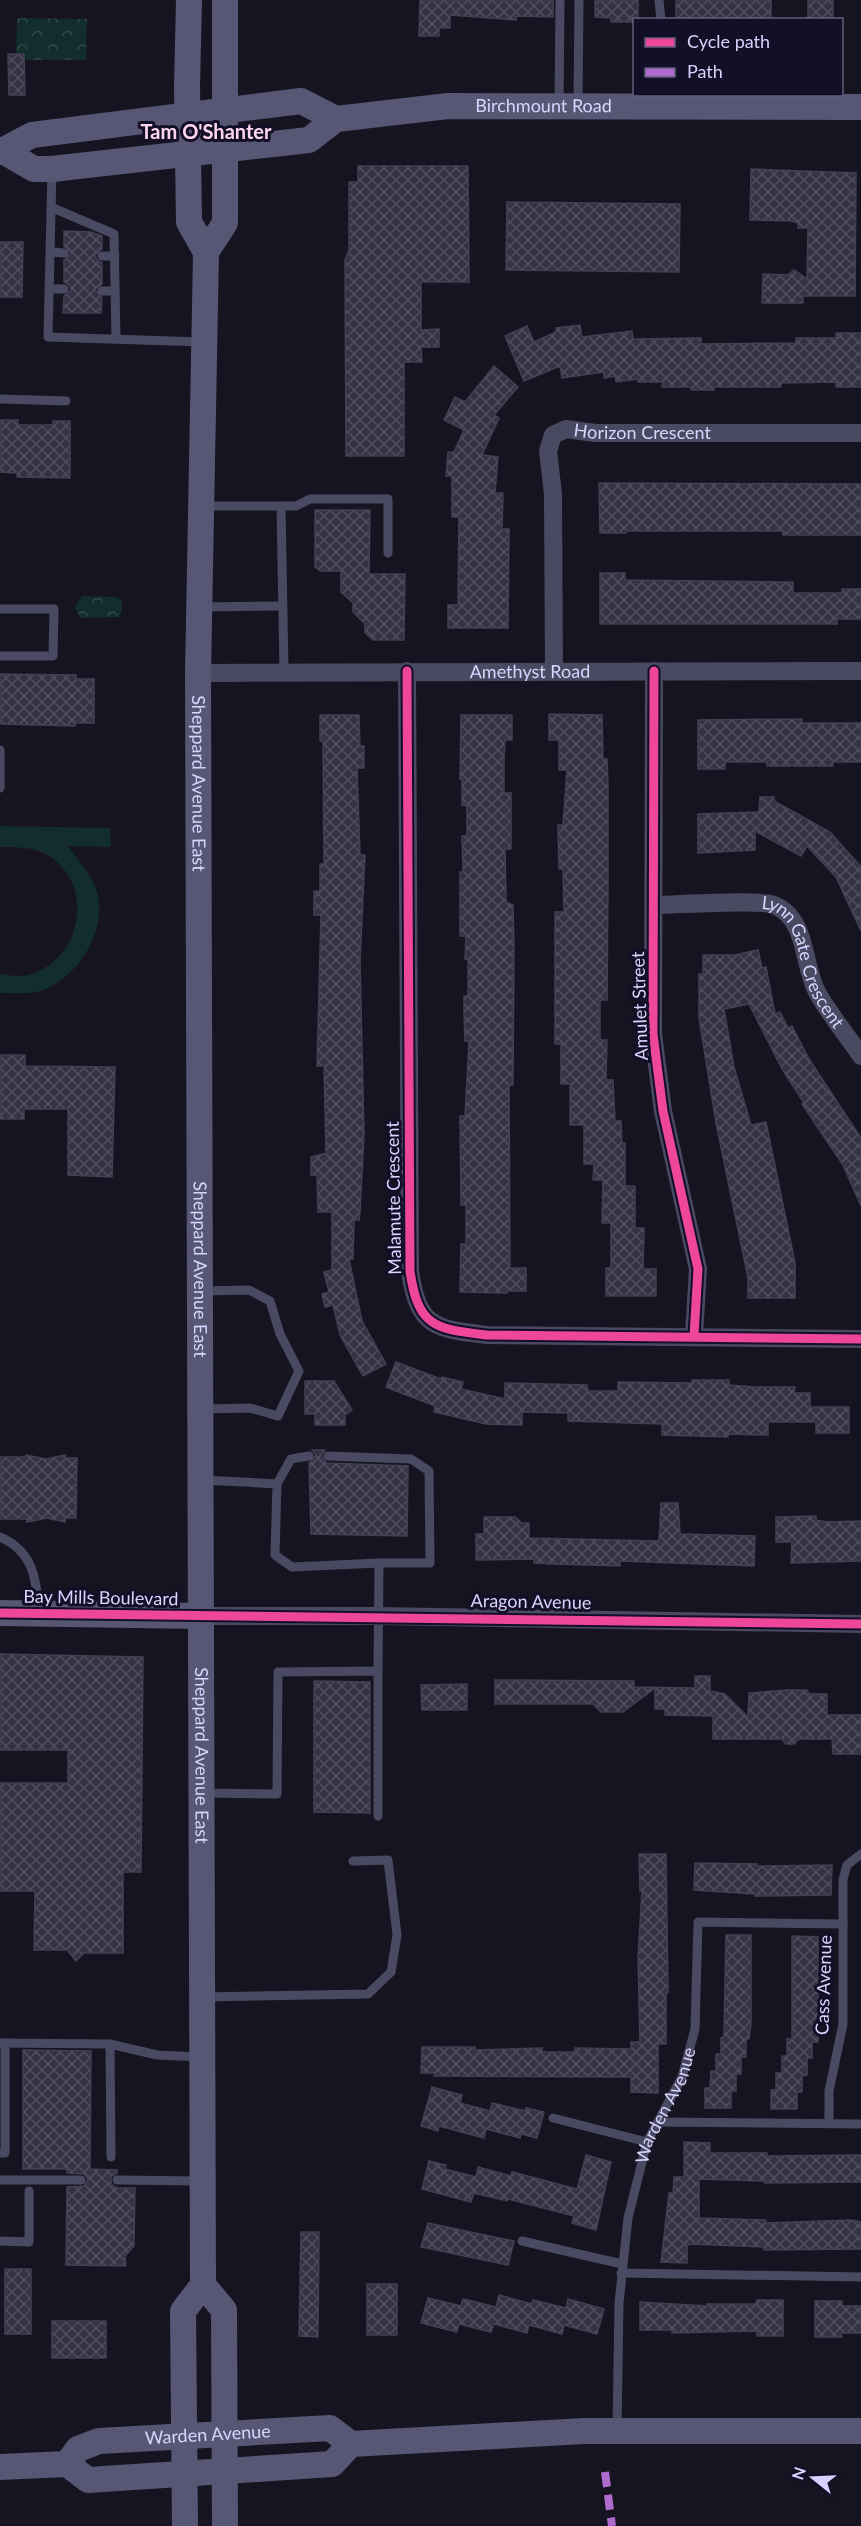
<svg xmlns="http://www.w3.org/2000/svg" width="861" height="2526" viewBox="0 0 861 2526" font-family="Lato,sans-serif">
	<style>
		.forest { fill: url(#forest-crowns) }
		.pitch { fill: #132c2d }
		.building { fill: url(#building-cross-hatch); stroke: #433f54; stroke-width: 1.5 }
		.lines { fill: none; stroke-linecap: round; stroke-linejoin: round }
		.lane { stroke: #4a4962; stroke-width: 9 }
		.street { stroke: #4a4962; stroke-width: 18 }
		.secondary { stroke: #575674; stroke-width: 26 }
		.quiet { stroke: #b06ccc; stroke-width: 8; stroke-dasharray: 15 8; stroke-linecap: butt }
		.cycleway-casing { stroke: #130f26; stroke-width: 13 }
		.cycleway { stroke: #ed469a; stroke-width: 9 }
		.labels { text-anchor: middle; stroke-width: 6; stroke-linejoin: round; paint-order: stroke }
		.street-label { font-size: 18px; fill: #d9d4ff; stroke: #130f26 }
		.neighbourhood-label { font-size: 20px; font-weight: bold; fill: #ffd6f0; stroke: #130f26 }
	</style>
	<defs>
		<pattern id="forest-crowns" width="20" height="18" patternUnits="userSpaceOnUse" patternTransform="scale(1.5)"><rect width="20" height="18" fill="#132c2d"/><path d="M2 6a3 3 0 1 1 6 0M12 15a3 3 0 1 1 6 0" fill="none" stroke="#354a4c"/></pattern>
		<pattern id="building-cross-hatch" width="8" height="8" patternUnits="userSpaceOnUse" patternTransform="scale(1.5)"><rect width="8" height="8" fill="#343243"/><path d="M0 0l8 8M0 8l8-8" fill="none" stroke="#514f5f"/></pattern>
	</defs>
	<rect width="100%" height="100%" fill="#161421"/>
	<g class="forest">
		<polygon points="17,18 87,19 86,60 16,60"/>
		<polygon points="82,596 116,597 122,600 122,610 119,617 81,618 75,608"/>
	</g>
	<path class="pitch" d="M0,826L110,828L111,847L68,846C78,860 90,872 96,889C109,927 81,974 46,989C32,995 15,993 0,993V974C8,975 19,977 28,975C85,960 97,877 41,852C29,847 13,847 0,847Z"/>
	<g class="building">
		<polygon points="420,0 553,0 553,17 516,16 516,20 450,15 450,28 439,28 439,36 419,36"/>
		<polygon points="595,0 638,0 638,18 633,18 633,22 611,22 611,18 595,17"/>
		<rect x="676" y="0" width="95" height="20"/>
		<rect x="808" y="0" width="25" height="20"/>
		<polygon points="8,54 24,54 25,95 9,95"/>
		<polygon points="358,166 468,166 469,282 421,282 421,330 439,329 439,347 421,347 422,362 404,362 404,456 346,456 345,260 349,250 349,182 358,182"/>
		<polygon points="751,169 856,173 855,296 803,296 803,303 762,303 763,274 788,275 794,270 807,279 808,228 798,228 798,223 792,221 750,220"/>
		<polygon points="507,202 680,204 679,272 506,270"/>
		<polygon points="64,231 91,232 102,236 102,249 95,255 97,260 102,263 102,284 95,290 102,298 101,313 63,313 64,296 71,290 69,285 64,282 64,260 71,253 64,246"/>
		<polygon points="0,242 23,242 22,297 0,297"/>
		<polygon points="580,325 582,337 632,331 633,339 701,338 701,344 796,343 796,338 836,338 836,333 861,333 861,387 836,387 836,382 781,383 781,387 714,387 714,390 691,390 691,387 662,387 663,382 638,382 638,379 616,382 615,376 604,378 604,372 562,378 560,366 524,381 505,336 527,326 534,342 556,332 556,328"/>
		<polygon points="494,366 518,387 494,415 499,418 482,455 498,457 495,493 503,493 502,529 509,529 508,628 448,628 448,605 458,605 459,517 452,517 452,476 446,476 448,452 454,452 464,430 444,420 455,397 465,402"/>
		<polygon points="0,420 18,420 18,425 53,425 53,421 70,421 70,478 17,477 17,473 0,472"/>
		<polygon points="599,483 861,484 861,535 783,535 783,531 626,531 626,533 600,533"/>
		<polygon points="315,510 370,510 369,574 405,574 404,640 373,640 365,633 365,624 353,612 353,603 341,592 341,571 320,571 315,567"/>
		<polygon points="600,573 625,573 625,580 793,582 793,593 842,593 842,589 861,589 861,619 837,619 837,624 600,624"/>
		<polygon points="0,674 76,675 76,679 94,679 94,723 75,723 75,726 0,724"/>
		<polygon points="549,714 602,715 603,759 607,759 608,784 608,888 607,1000 600,1000 600,1040 607,1040 606,1080 613,1080 615,1121 621,1121 622,1143 625,1143 625,1186 635,1186 635,1228 644,1228 643,1269 656,1269 656,1296 606,1296 606,1268 611,1268 611,1223 602,1223 603,1180 593,1180 594,1164 584,1164 584,1125 570,1125 570,1084 561,1084 561,1044 555,1044 555,912 564,912 563,869 559,869 558,825 563,825 567,770 559,770 559,740 549,740"/>
		<polygon points="320,715 359,715 360,746 364,746 364,768 357,768 360,855 365,855 360,960 364,1134 360,1212 359,1220 354,1220 353,1259 349,1259 362,1321 386,1364 363,1376 340,1335 333,1305 325,1307 322,1294 329,1292 324,1272 332,1270 332,1212 318,1212 317,1175 311,1175 311,1157 326,1153 324,1066 317,1066 321,915 314,915 314,891 320,891 320,864 324,864 323,741 320,741"/>
		<polygon points="461,715 512,715 512,740 505,740 504,758 504,793 511,793 511,849 505,849 506,902 513,905 514,948 513,1085 509,1085 510,1268 526,1268 526,1291 507,1291 507,1293 460,1292 461,1244 466,1244 466,1205 461,1205 460,1116 465,1116 469,1041 465,1041 464,1014 464,996 468,996 468,959 465,959 466,936 460,936 460,872 463,872 462,836 467,836 467,806 462,805 462,779 460,779"/>
		<polygon points="802,719 802,723 861,723 861,762 833,762 833,766 767,766 767,762 725,762 725,769 698,769 698,720"/>
		<polygon points="760,797 774,797 774,801 830,832 861,867 861,931 836,877 807,846 801,856 755,831 755,850 698,853 698,814 757,812 759,811"/>
		<polygon points="758,950 762,968 766,967 775,1014 780,1012 788,1028 792,1026 809,1059 861,1138 861,1206 843,1165 802,1104 804,1103 782,1069 749,1004 724,1009 734,1067 751,1125 766,1122 795,1263 795,1298 748,1298 748,1278 716,1123 699,1018 699,974 703,974 703,955 735,955"/>
		<polygon points="0,1055 25,1055 25,1066 115,1067 112,1177 68,1175 68,1109 24,1109 24,1119 0,1119"/>
		<polygon points="396,1362 441,1379 442,1377 463,1382 461,1389 505,1399 505,1383 587,1385 588,1391 618,1391 618,1382 692,1383 692,1380 729,1380 729,1385 754,1387 795,1387 794,1393 810,1393 810,1407 849,1407 849,1433 816,1433 816,1422 768,1422 768,1435 728,1434 728,1437 662,1435 662,1424 568,1421 568,1413 522,1412 522,1425 486,1424 434,1412 435,1406 386,1387"/>
		<polygon points="305,1381 334,1381 352,1410 345,1415 345,1425 315,1425 315,1414 305,1414"/>
		<polygon points="312,1450 325,1450 321,1456 327,1463 408,1466 407,1536 311,1534 309,1463 316,1455"/>
		<polygon points="26,1455 46,1459 65,1455 65,1458 77,1458 76,1518 65,1518 65,1522 47,1518 27,1522 27,1519 0,1519 0,1457 26,1457"/>
		<polygon points="661,1503 678,1503 680,1534 755,1536 754,1566 620,1561 620,1566 553,1564 534,1563 534,1559 476,1560 476,1534 484,1534 484,1517 515,1517 522,1523 529,1523 529,1538 659,1541"/>
		<polygon points="816,1516 816,1520 827,1522 861,1521 861,1561 791,1563 792,1542 776,1542 776,1517"/>
		<polygon points="0,1654 143,1657 141,1872 123,1872 123,1953 84,1953 76,1961 67,1950 34,1950 35,1891 0,1891 0,1783 68,1783 68,1750 0,1750"/>
		<polygon points="695,1676 710,1676 710,1691 725,1694 748,1717 749,1693 787,1690 807,1690 809,1694 827,1694 827,1715 861,1715 861,1754 833,1754 832,1739 799,1739 794,1744 786,1744 782,1739 713,1739 713,1716 665,1715 665,1709 655,1709 655,1688 623,1712 601,1712 593,1704 495,1704 495,1680 497,1680 629,1681 634,1681 634,1687 695,1688"/>
		<polygon points="314,1681 370,1682 370,1813 314,1812"/>
		<polygon points="467,1684 467,1710 422,1710 421,1685"/>
		<polygon points="639,1854 666,1854 668,1993 666,1993 666,2044 658,2044 658,2093 631,2092 631,2077 434,2076 435,2073 421,2073 422,2047 475,2047 475,2050 542,2048 542,2052 575,2052 575,2048 631,2049 631,2042 640,2042 638,1957 642,1891 640,1891"/>
		<polygon points="695,1863 757,1864 757,1866 832,1865 831,1895 755,1896 755,1894 694,1890"/>
		<polygon points="726,1935 751,1935 751,2023 749,2039 746,2039 746,2057 741,2057 741,2074 736,2074 736,2091 731,2091 731,2108 705,2108 705,2088 710,2088 711,2071 716,2071 716,2054 721,2054 721,2038 724,2037"/>
		<polygon points="792,1936 818,1937 818,2042 812,2042 812,2058 807,2058 807,2075 802,2076 802,2092 797,2092 797,2109 771,2109 771,2090 776,2090 776,2073 782,2073 782,2056 787,2056 787,2039 792,2039"/>
		<polygon points="23,2050 91,2051 90,2169 117,2170 117,2173 111,2177 111,2184 117,2188 135,2188 134,2246 125,2256 126,2266 66,2265 67,2187 84,2186 88,2179 84,2174 67,2173 67,2169 23,2169"/>
		<polygon points="432,2087 462,2095 460,2103 490,2111 492,2103 525,2111 526,2108 544,2112 537,2138 521,2134 520,2138 486,2129 484,2138 439,2126 438,2131 421,2126"/>
		<polygon points="684,2142 710,2143 710,2153 767,2153 767,2156 861,2155 861,2182 765,2183 765,2181 699,2179 699,2218 766,2220 766,2223 851,2220 861,2222 861,2249 764,2250 764,2247 690,2244 687,2246 687,2263 661,2262 669,2193 673,2193 674,2177 684,2177"/>
		<polygon points="586,2155 611,2162 596,2230 572,2223 574,2216 508,2199 507,2201 474,2193 471,2202 422,2189 429,2161 446,2165 445,2169 476,2177 478,2167 511,2176 512,2172 577,2189"/>
		<polygon points="428,2223 514,2241 508,2265 421,2247"/>
		<polygon points="301,2232 319,2232 318,2337 299,2336"/>
		<rect x="5" y="2269" width="26" height="65"/>
		<rect x="367" y="2284" width="30" height="51"/>
		<polygon points="499,2295 532,2304 533,2300 566,2308 568,2299 604,2309 597,2334 564,2325 562,2334 529,2325 527,2333 494,2324 491,2332 459,2324 457,2332 421,2323 428,2298 461,2306 463,2299 496,2307"/>
		<polygon points="757,2300 783,2300 783,2336 757,2336 757,2331 672,2333 672,2330 640,2330 640,2302 708,2306 707,2304 756,2304"/>
		<polygon points="815,2301 842,2301 842,2306 861,2306 861,2333 841,2333 842,2337 815,2337"/>
		<rect x="52" y="2321" width="54" height="37"/>
	</g>
	<g class="lines">
		<g class="lane">
			<polyline points="659,0 661,20"/>
			<polyline points="559,105 560,0"/>
			<polyline points="578,105 579,0"/>
			<polyline points="52,171 48,337 203,342"/>
			<polyline points="53,208 114,234 116,339"/>
			<polyline points="51,252 64,253"/>
			<polyline points="102,256 115,256"/>
			<polyline points="50,289 64,289"/>
			<polyline points="102,291 115,291"/>
			<polyline points="0,399 66,401"/>
			<polyline points="202,506 296,506 310,499 388,499 388,553"/>
			<polyline points="281,506 284,670"/>
			<polyline points="201,607 282,606"/>
			<polyline points="0,609 54,609 53,656 0,656"/>
			<polyline points="0,750 0,788"/>
			<polyline points="202,1291 249,1290 270,1301 280,1334 299,1371 278,1416 250,1408 203,1409"/>
			<polyline points="328,1456 411,1459 429,1471 430,1563 379,1563"/>
			<polyline points="203,1480 277,1484 275,1555 292,1567 379,1563 378,1671"/>
			<polyline points="277,1484 291,1459 309,1456"/>
			<path d="M0,1537C33,1551 36,1578 39,1611"/>
			<polyline points="204,1793 277,1794 278,1672 378,1671 378,1816"/>
			<polyline points="204,1997 368,1994 391,1972 397,1935 388,1860 353,1861"/>
			<polyline points="0,2043 110,2044 157,2055 200,2057"/>
			<polyline points="110,2044 111,2157"/>
			<polyline points="553,2118 647,2142"/>
			<polyline points="659,2122 861,2124"/>
			<polyline points="829,2123 829,2091 843,2024 843,1879 847,1865 861,1854"/>
			<polyline points="0,2153 5,2153 5,2043"/>
			<polyline points="0,2180 81,2180"/>
			<polyline points="117,2180 200,2181"/>
			<polyline points="0,2241 29,2242 29,2191"/>
			<polyline points="522,2241 622,2264"/>
			<polyline points="621,2273 861,2277"/>
			<path id="s1" d="M617,2431L619,2303L628,2218L647,2142L682,2077L695,2029L698,1922L843,1924"/>
		</g>
		<g class="street">
			<path id="s2" d="M554,670L553,494L548,451L553,435L566,429L595,433H861"/>
			<path d="M407,671L410,1271C418,1328 436,1329 487,1335L861,1339"/>
			<polyline points="654,671 653,1034 663,1111 698,1269 694,1336"/>
			<path id="s3" d="M198,673L861,671"/>
			<path id="s4" d="M655,905C675,905 760,899 774,905C808,919 802,964 817,992C829,1014 847,1035 861,1056"/>
			<polyline points="201,1616 378,1616 861,1624"/>
		</g>
		<g class="secondary">
			<path id="s5" d="M189,0L187,86L189,222L206,252L198,673L203,2285L224,2310L225,2526"/>
			<path id="s6" d="M3,151L34,169H52L309,140L336,119L448,106L861,107"/>
			<polyline points="0,152 32,135 301,101 336,119"/>
			<polyline points="206,252 225,223 225,0"/>
			<polyline points="0,1613 201,1616"/>
			<path id="s7" d="M67,2464L78,2449L99,2441L330,2428L351,2444L584,2431H861"/>
			<polyline points="0,2467 67,2464 88,2480 332,2464 351,2444"/>
			<polyline points="185,2526 183,2311 203,2285"/>
		</g>
		<polyline class="quiet" points="605,2472 612,2526"/>
		<g class="cycleway-casing">
			<g id="cycleway">
				<path d="M407,671L410,1271C418,1328 436,1329 487,1335L861,1339"/>
				<polyline points="654,671 653,1034 663,1111 698,1269 694,1336"/>
				<polyline points="0,1613 861,1624"/>
			</g>
		</g>
		<use href="#cycleway" class="cycleway"/>
	</g>
	<g class="labels">
		<g class="street-label">
			<text dy="6" stroke="none"><textPath href="#s6" startOffset="555">Birchmount Road</textPath></text>
			<text dy="6" stroke="none"><textPath href="#s2" startOffset="327">Horizon Crescent</textPath></text>
			<text dy="6" stroke="none"><textPath href="#s3" startOffset="332">Amethyst Road</textPath></text>
			<text dy="6" stroke="none"><textPath href="#s5" startOffset="788">Sheppard Avenue East</textPath></text>
			<text dy="6" stroke="none"><textPath href="#s4" startOffset="184">Lynn Gate Crescent</textPath></text>
			<text transform="translate(640 1006) rotate(-92)" y="6">Amulet Street</text>
			<text transform="translate(394 1198) rotate(-91)" y="6">Malamute Crescent</text>
			<text dy="6" stroke="none"><textPath href="#s5" startOffset="1274">Sheppard Avenue East</textPath></text>
			<text transform="translate(101 1598) rotate(1)" y="6">Bay Mills Boulevard</text>
			<text transform="translate(531 1602) rotate(1)" y="6">Aragon Avenue</text>
			<text dy="6" stroke="none"><textPath href="#s5" startOffset="1760">Sheppard Avenue East</textPath></text>
			<text transform="translate(824 1985) rotate(-88)" y="6">Cass Avenue</text>
			<text dy="6" stroke="none"><textPath href="#s1" startOffset="333">Warden Avenue</textPath></text>
			<text dy="6" stroke="none"><textPath href="#s7" startOffset="150">Warden Avenue</textPath></text>
		</g>
		<g class="neighbourhood-label">
			<text x="206" y="139">Tam O'Shanter</text>
		</g>
	</g>
	<rect x="633" y="18" width="210" height="78" fill="#130f26" stroke="#625e7d" stroke-width="1.5"/>
	<rect x="645" y="38" width="30" height="9" fill="#ed469a" stroke="#625e7d" stroke-width="1.5"/>
	<text x="687" y="48" font-size="18" fill="#d9d4ff">Cycle path</text>
	<rect x="645" y="68" width="30" height="9" fill="#b06ccc" stroke="#625e7d" stroke-width="1.5"/>
	<text x="687" y="78" font-size="18" fill="#d9d4ff">Path</text>
	<g transform="translate(813 2478) rotate(288)" stroke="#130f26" stroke-width="4.5" paint-order="stroke">
	<path d="M0-4.5L10 22L0 15L-10 22Z" fill="#d9d4ff"/>
	<text y="-9" font-size="16" font-weight="bold" text-anchor="middle" fill="#d9d4ff">N</text>
	</g>
</svg>
